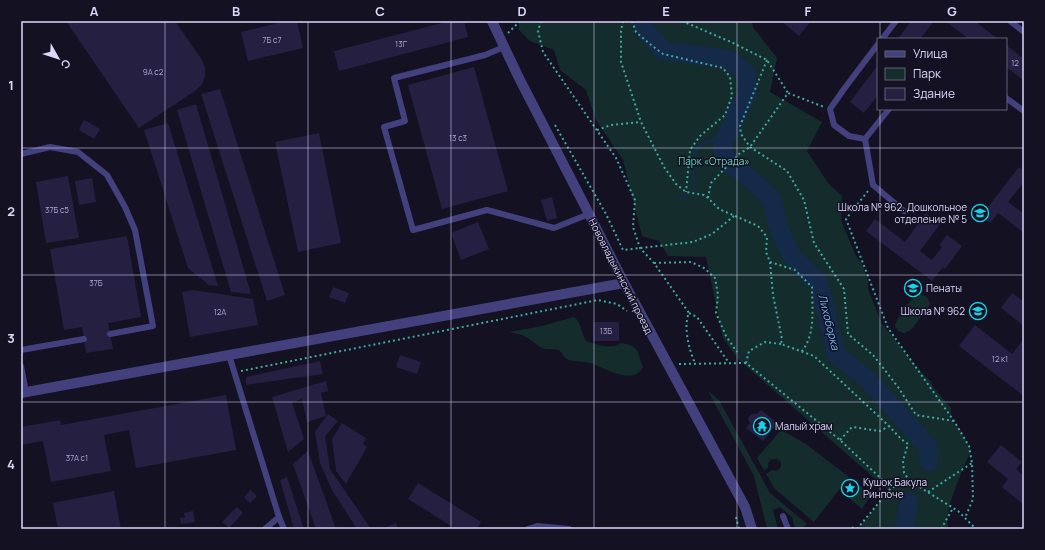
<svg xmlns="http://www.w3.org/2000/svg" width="1045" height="550" viewBox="0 0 1045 550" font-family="Manrope,sans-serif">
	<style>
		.green { fill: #142c2b }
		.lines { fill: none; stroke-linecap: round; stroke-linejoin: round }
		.stream { stroke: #152948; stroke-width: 3 }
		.river { stroke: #152948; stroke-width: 19 }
		.building { fill: #251f42 }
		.path { stroke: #3ca9a2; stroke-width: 2; stroke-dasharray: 2 3; stroke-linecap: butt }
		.service { stroke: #42417d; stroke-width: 6 }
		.minor { stroke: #42417d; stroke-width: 10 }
		.grid { fill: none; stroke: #dad7fb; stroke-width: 1; stroke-opacity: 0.55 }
		.labels { text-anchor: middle; stroke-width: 3; stroke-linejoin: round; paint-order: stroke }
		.number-label { font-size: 8px; fill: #ada9cd }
		.park-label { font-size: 10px; fill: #6ad3b8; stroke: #141123 }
		.poi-label { font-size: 10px; fill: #dad7fb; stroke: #141123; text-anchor: start }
		.street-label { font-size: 10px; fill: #dad7fb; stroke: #141123 }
		.water-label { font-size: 11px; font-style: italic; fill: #6fb6f0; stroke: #141123 }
		.neatline { fill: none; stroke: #dad7fb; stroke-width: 1.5 }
		.grid-label { font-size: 13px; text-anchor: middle; font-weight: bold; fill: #dad7fb }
	</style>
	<rect width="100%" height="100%" fill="#141123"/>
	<g class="green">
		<path d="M519,21H752L753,27L777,58L770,92L822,122L807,151L828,183L842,196L841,220L855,254L862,264L868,281V289L882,324L923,374L931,382L933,387L951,408V420L960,430L971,450C965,465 941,515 949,529H858L889,491L738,359L723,338L706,257L668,256L659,241L642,236L623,160L596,120L586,90L560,70L554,50L530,41L519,30Z"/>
		<path d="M920,294L927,297L930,303L929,306L911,330L904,333L898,331L895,326C896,318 912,296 920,294Z"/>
		<path d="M574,317C582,323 581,333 586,341C599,345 610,350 622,343C640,347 637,351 643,367C632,387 605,367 590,363C583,361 575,362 569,360C563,358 563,352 558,350C553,348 547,350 542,348C536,345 531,339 524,336C520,334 514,333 509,332L542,326Z"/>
		<polygon points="708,391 719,400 770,493 807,524 802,529 795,529 792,517 780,507 773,510 778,529 767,529 754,476"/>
		<polygon points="781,430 806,444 849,477 814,522 775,489 766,474 772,470 777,471 781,467 781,462 776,459 771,459 768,463 768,468 764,470 757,458"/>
		<polygon points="853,480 871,495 862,509 843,493"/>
	</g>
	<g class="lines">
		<g class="stream">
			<polyline points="694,189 693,167 697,148 705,142 715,139 725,138"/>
			<polyline points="680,199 686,195"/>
		</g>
		<g class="river">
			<polyline points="642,21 647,33 664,51 728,59 746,73 748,92 725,138 722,149 727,162 745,174 772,199 777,224 791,255 819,283 836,354 868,380 928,446 929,462"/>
			<polyline points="904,529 909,502"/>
		</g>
	</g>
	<g class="building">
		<polygon points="66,21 175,21 202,60 205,68 205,76 202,84 195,91 139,128"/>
		<polygon points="287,21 297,21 303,48 248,61 241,32"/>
		<polygon points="450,21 464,21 468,37 339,71 334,51"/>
		<polygon points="781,21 811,21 799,36"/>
		<polygon points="911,21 934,21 920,39 898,39"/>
		<polygon points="945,21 974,21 998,39 969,39"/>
		<polygon points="1006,45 1024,59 1024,81 1006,67"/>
		<polygon points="878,65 878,95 864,113 850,102"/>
		<polygon points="474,67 508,191 442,209 408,85"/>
		<polygon points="220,89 285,295 267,301 201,94"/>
		<polygon points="196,104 251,294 231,292 177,110"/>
		<polygon points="84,120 100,129 94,139 79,130"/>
		<polygon points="168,123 218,286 209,285 188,268 144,130"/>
		<polygon points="319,133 341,243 298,252 275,142"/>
		<polygon points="1019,167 1024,171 1024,182 1008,202 1024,214 1024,233 998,213 990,223 981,216"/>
		<polygon points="68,176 79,238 46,243 36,182"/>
		<polygon points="92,178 96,202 79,205 75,181"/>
		<polygon points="552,197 557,218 547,221 541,200"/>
		<polygon points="926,213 940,224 920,251 932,260 942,247 939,245 947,235 962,246 945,269 943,267 932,281 866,231 875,219 905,242"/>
		<polygon points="478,222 489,249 461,260 451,233"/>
		<polygon points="127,236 141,317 108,323 113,349 86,353 82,327 64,330 50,249"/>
		<polygon points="333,287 349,293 345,303 329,297"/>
		<polygon points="193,290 253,299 258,325 190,337 182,292"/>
		<polygon points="1012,293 1024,302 1024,326 1001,308"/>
		<rect x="593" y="322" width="26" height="19"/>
		<polygon points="975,325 1012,354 1024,339 1024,396 959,346"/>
		<polygon points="400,355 421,362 417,374 396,367"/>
		<polygon points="320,361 323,374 246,385 246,377"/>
		<polygon points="326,381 328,391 321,393 326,416 307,422 302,399 292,402 304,439 288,452 272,397"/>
		<polygon points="226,395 236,450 136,468 129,430 104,435 111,471 51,482 43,441 21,445 21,427 60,420 61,425"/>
		<polygon points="761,410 778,423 763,441 746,428 750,423 748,419 750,415 753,414 757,414"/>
		<polygon points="328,414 338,421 325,436 330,469 367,523 370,529 357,529 332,490 320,463 315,432"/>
		<polygon points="342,423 366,438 363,444 367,447 346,484 336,471 332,439"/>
		<polygon points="1001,445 1022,462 1016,469 1024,476 1024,505 1002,487 1008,479 987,462"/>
		<polygon points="308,451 336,529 316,529 293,464"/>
		<polygon points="287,477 304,529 294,529 280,480"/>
		<polygon points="418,483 481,522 477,529 456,529 408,499"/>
		<polygon points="250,490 257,496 250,503 244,498"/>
		<polygon points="114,491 121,529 58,529 53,503"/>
		<polygon points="237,507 243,513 229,528 222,522"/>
		<polygon points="193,511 195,522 181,524 180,518 185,518 184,513"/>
		<polygon points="396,523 398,529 382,529"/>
	</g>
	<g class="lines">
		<g class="path">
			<path d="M541,21L538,31L543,52L616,158L635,200L633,227L640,248L654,263L689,313C683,326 689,350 695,363"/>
			<polyline points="623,21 621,31 621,62 641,122 664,167 676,184 686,192 704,195 708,198 719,209 758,226 767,237 766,252 770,262 773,295 782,339 781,344 814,356 889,426 901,439 908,444 903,461 904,473 910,481"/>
			<polyline points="632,21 636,32 650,44 663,54 723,68 730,77 732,96 725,115 700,136 690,150 686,192"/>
			<polyline points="682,21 731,42 767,60 788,93"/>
			<polyline points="508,33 520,21"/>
			<polyline points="767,60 740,126 741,134 750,147 787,171 804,200 814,243 844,289 848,334 873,355 898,387 916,415 954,421"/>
			<polyline points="555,125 606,214 623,250 693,242 712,234 734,216"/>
			<polyline points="597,130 611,125 641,122"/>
			<polyline points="868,191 846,219 888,328 954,421 969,446 972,463 973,499 965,518"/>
			<polyline points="708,198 711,183 739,154 750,147 788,93 824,107"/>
			<path d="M770,262L795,270L812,287C812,307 816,336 801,352"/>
			<polyline points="654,263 691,262 704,268 715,278 718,295 716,313 726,336 737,352"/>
			<polyline points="689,313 697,317 729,363"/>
			<polyline points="781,344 765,342 749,351 746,363 840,440 891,488"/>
			<polyline points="679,364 746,363"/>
			<polyline points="241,371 598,300 617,304 627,311"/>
			<polyline points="840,440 852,427 880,431 889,426"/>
			<polyline points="928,492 972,463"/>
			<polyline points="736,517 739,529"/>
			<polyline points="852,527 854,529"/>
			<polyline points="857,529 891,488 910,481 958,511 976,529"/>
			<polyline points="941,529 953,508"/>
		</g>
		<g class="service">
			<polyline points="1010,21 1024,32"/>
			<polyline points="882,39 896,21"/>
			<polyline points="878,44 844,89 830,109 834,125 849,136 865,139 889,109"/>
			<polyline points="504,47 485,55 394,78 405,121 384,127 413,230 487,210 554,228 589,214"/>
			<polyline points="1006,98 1024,111"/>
			<polyline points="865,139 873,185 904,211"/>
			<polyline points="21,154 50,147 78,152 107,175 125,207 135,230 153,326 110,334"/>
			<polyline points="21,350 84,339"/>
			<polyline points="229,355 279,517 265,529"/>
			<polyline points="21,366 26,392"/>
			<polyline points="783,516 788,529"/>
			<polyline points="279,517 284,529"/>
			<polyline points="528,529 537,526 569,529"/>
		</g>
		<g class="minor">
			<polyline points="492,21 518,76 589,214 624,283 745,507 752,529"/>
			<polyline points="21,393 624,283"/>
		</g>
	</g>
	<path class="grid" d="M165,21V529M308,21V529M451,21V529M594,21V529M737,21V529M880,21V39M880,109V529M21,148H1024M21,275H1024M21,402H1024"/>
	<defs>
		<g id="school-ring" transform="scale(0.9)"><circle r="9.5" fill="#141123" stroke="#18d2e5" stroke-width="1.5"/><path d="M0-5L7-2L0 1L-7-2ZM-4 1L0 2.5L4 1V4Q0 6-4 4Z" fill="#18d2e5"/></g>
		<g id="temple-ring" transform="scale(0.9)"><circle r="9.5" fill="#141123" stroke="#18d2e5" stroke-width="1.5"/><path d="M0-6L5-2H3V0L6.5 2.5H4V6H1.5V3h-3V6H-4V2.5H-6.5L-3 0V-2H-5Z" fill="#18d2e5"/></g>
		<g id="sight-ring" transform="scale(0.9)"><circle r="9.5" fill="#141123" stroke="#18d2e5" stroke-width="1.5"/><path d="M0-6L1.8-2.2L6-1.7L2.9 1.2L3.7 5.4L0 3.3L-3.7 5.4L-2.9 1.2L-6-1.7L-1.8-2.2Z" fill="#18d2e5"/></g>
	</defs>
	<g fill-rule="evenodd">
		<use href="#school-ring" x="980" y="213"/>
		<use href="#school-ring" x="913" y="288"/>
		<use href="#school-ring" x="978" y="311"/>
		<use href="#temple-ring" x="762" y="426"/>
		<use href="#sight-ring" x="850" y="488"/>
	</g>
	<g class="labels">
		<g class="number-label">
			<text x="272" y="43">7Б с7</text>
			<text x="401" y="47">13Г</text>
			<text x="1015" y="66">12</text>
			<text x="153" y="75">9А с2</text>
			<text x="458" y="141">13 с3</text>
			<text x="57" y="213">37Б с5</text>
			<text x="96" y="286">37Б</text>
			<text x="220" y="315">12А</text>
			<text x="606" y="334">13Б</text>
			<text x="1000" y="362">12 к1</text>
			<text x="77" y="461">37А с1</text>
		</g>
		<g class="park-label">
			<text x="714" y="165">Парк «Отрада»</text>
		</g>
		<g class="poi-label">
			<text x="967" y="211" text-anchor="end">Школа № 962. Дошкольное<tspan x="967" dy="12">отделение № 5</tspan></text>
			<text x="926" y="292">Пенаты</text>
			<text x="965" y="315" text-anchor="end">Школа № 962</text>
			<text x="775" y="430">Малый храм</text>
			<text x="863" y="486">Кушок Бакула<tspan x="863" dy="12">Ринпоче</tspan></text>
		</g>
		<g class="street-label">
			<text transform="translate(621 276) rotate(63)" y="4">Нововладыкинский проезд</text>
		</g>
		<g class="water-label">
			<text transform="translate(829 322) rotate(76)" y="4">Лихоборка</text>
		</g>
	</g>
	<rect width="1045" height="550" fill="none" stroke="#141123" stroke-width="44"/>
	<rect x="877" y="38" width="130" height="72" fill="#141123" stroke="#636079"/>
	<rect x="885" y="51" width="20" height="6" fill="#42417d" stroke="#636079"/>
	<text x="913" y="58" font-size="12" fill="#dad7fb">Улица</text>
	<rect x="885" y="68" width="20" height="12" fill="#142c2b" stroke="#636079"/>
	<text x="913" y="78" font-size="12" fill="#dad7fb">Парк</text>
	<rect x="885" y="88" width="20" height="12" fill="#251f42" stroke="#636079"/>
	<text x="913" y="98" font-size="12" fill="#dad7fb">Здание</text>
	<g transform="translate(58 58) rotate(129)" stroke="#141123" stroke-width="3" paint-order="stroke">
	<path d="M0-3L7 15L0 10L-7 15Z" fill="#dad7fb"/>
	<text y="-6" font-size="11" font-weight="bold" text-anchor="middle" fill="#dad7fb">С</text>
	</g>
	<rect x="22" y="22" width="1001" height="506" class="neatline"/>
	<g class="grid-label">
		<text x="94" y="16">A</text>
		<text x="236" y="16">B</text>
		<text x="380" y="16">C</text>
		<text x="522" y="16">D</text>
		<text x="666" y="16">E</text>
		<text x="808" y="16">F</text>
		<text x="952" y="16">G</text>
		<text x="11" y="90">1</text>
		<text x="11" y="216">2</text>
		<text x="11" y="343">3</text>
		<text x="11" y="469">4</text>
	</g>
</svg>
